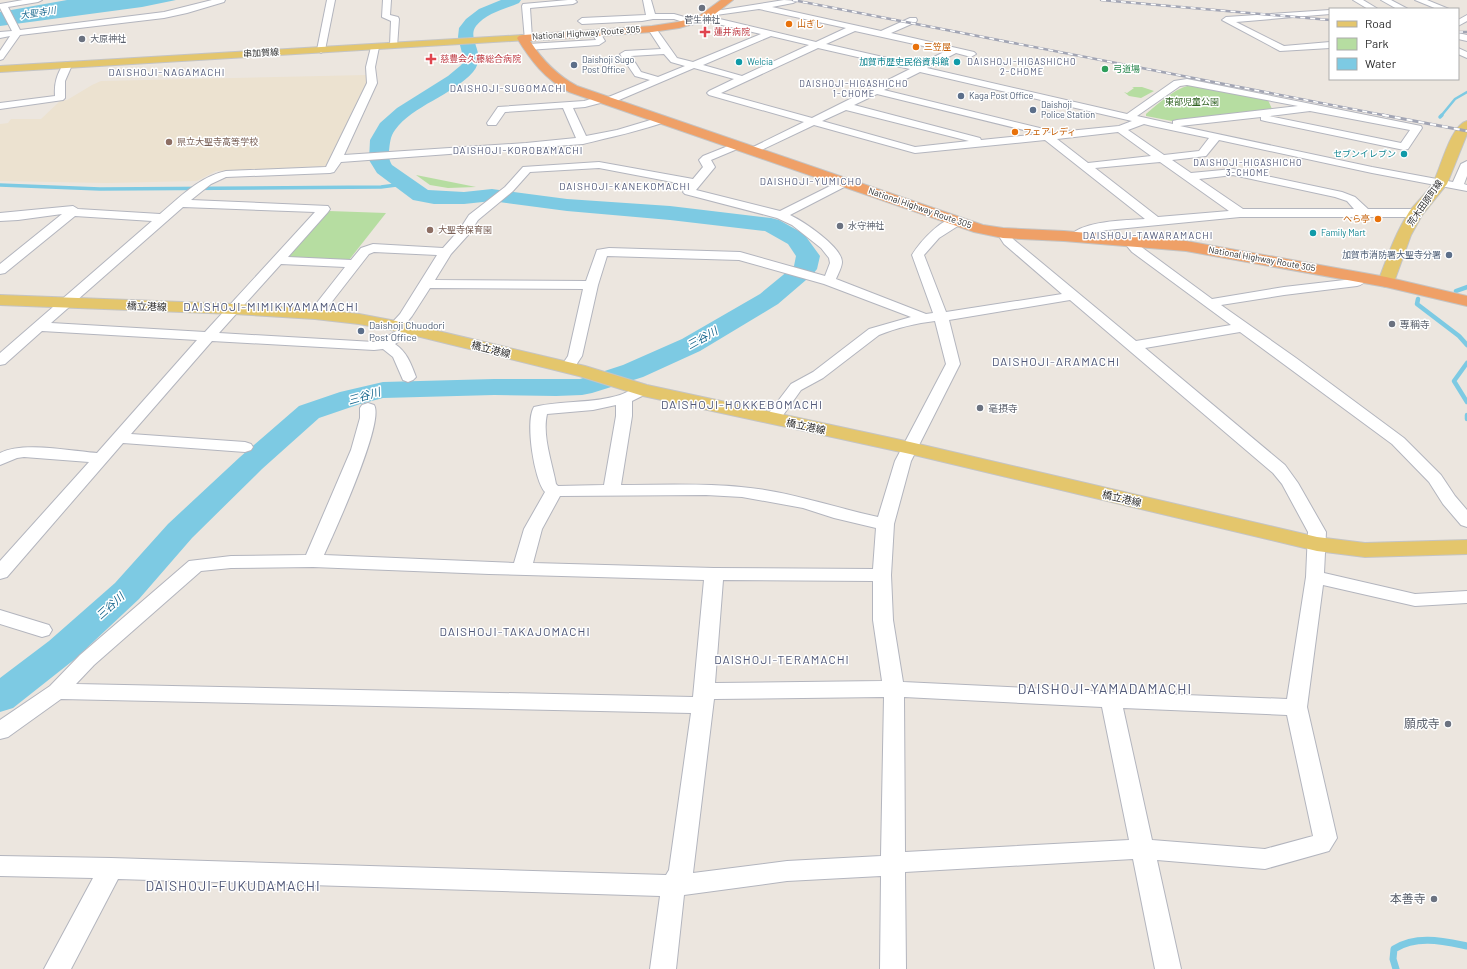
<svg xmlns="http://www.w3.org/2000/svg" width="1467" height="969" viewBox="0 0 1467 969" font-family="Barlow,'Noto Sans JP',sans-serif">
	<style>
		.education { fill: #ece2d0 }
		.green { fill: #b6dda1 }
		.water { fill: #7dcae3 }
		.lines { fill: none; stroke-linecap: round; stroke-linejoin: round }
		.stream-far3 { stroke: #7dcae3; stroke-width: 2.5 }
		.stream-far2 { stroke: #7dcae3; stroke-width: 3.5 }
		.stream-far1 { stroke: #7dcae3; stroke-width: 4.5 }
		.stream { stroke: #7dcae3; stroke-width: 7 }
		.river { fill: #7dcae3; fill-rule: evenodd }
		.minor-casing { stroke: #b3b5be; stroke-width: 2 }
		.major-casing { stroke: #c4c4c4; stroke-width: 2 }
		.highway-casing { stroke: #c4c4c4; stroke-width: 2 }
		.minor { fill: #fff; fill-rule: evenodd }
		.major { fill: #e4c66c; fill-rule: evenodd }
		.highway { fill: #efa067; fill-rule: evenodd }
		.rail-far1-casing { stroke: #a2a5b4; stroke-width: 2.5 }
		.rail-casing { stroke: #a2a5b4; stroke-width: 3 }
		.rail-far1 { stroke: #fff; stroke-width: 1.5; stroke-dasharray: 5; stroke-linecap: butt }
		.rail { stroke: #fff; stroke-width: 2; stroke-dasharray: 6; stroke-linecap: butt }
		.worship-dot { fill: #6b7280; stroke: #fff; stroke-width: 1.5 }
		.food-dot { fill: #e8710a; stroke: #fff; stroke-width: 1.5 }
		.health-dot { fill: #e0444e; stroke: #fff; stroke-width: 1.5 }
		.culture-dot { fill: #0f9aa8; stroke: #fff; stroke-width: 1.5 }
		.service-dot { fill: #5c6f8a; stroke: #fff; stroke-width: 1.5 }
		.leisure-dot { fill: #2e9e5b; stroke: #fff; stroke-width: 1.5 }
		.education-dot { fill: #8d6e63; stroke: #fff; stroke-width: 1.5 }
		.labels { text-anchor: middle; stroke-width: 3; stroke-linejoin: round; paint-order: stroke }
		.far-water-label { font-size: 9px; font-style: italic; fill: #1b6a90; stroke: #fff }
		.far-worship-label { font-size: 9px; fill: #5b616d; stroke: #fff; text-anchor: start }
		.far-food-label { font-size: 9px; fill: #c56008; stroke: #fff; text-anchor: start }
		.far-health-label { font-size: 9px; fill: #be3a42; stroke: #fff; text-anchor: start }
		.far-street-label { font-size: 9px; fill: #2c2c2c; stroke: #fff }
		.far-service-label { font-size: 9px; fill: #4e5e75; stroke: #fff; text-anchor: start }
		.far-culture-label { font-size: 9px; fill: #0d838f; stroke: #fff; text-anchor: start }
		.far-neighbourhood-label { font-size: 9px; letter-spacing: 1px; fill: #505878; stroke: #fff }
		.far-leisure-label { font-size: 9px; fill: #27864d; stroke: #fff; text-anchor: start }
		.far-park-label { font-size: 9px; fill: #306222; stroke: #fff }
		.far-education-label { font-size: 9px; fill: #785e54; stroke: #fff; text-anchor: start }
		.far-quarter-label { font-size: 10px; letter-spacing: 1px; fill: #505878; stroke: #fff }
		.street-label { font-size: 10px; fill: #2c2c2c; stroke: #fff }
		.worship-label { font-size: 10px; fill: #5b616d; stroke: #fff; text-anchor: start }
		.service-label { font-size: 10px; fill: #4e5e75; stroke: #fff; text-anchor: start }
		.water-label { font-size: 11px; font-style: italic; fill: #1b6a90; stroke: #fff }
		.quarter-label { font-size: 12px; letter-spacing: 1px; fill: #505878; stroke: #fff }
		.near-worship-label { font-size: 12px; fill: #5b616d; stroke: #fff; text-anchor: end }
		.near-quarter-label { font-size: 14px; letter-spacing: 1px; fill: #505878; stroke: #fff }
	</style>
	<rect width="100%" height="100%" fill="#ece6df"/>
	<polygon class="education" points="366,75 367,84 330,159 324,168 216,171 197,181 107,183 0,181 0,124 8,123 11,119 41,119 60,101 67,100 92,85 101,81"/>
	<g class="green">
		<path d="M1192,85L1268,100L1272,109L1172,121L1146,116V114C1158,104 1176,87 1192,85Z"/>
		<polygon points="1132,87 1142,87 1154,91 1141,98 1129,96 1124,92 1127,93 1134,88"/>
		<polygon points="416,175 476,187 448,188 430,185"/>
		<polygon points="329,211 386,213 349,260 288,258 286,256"/>
	</g>
	<polygon class="water" points="67,0 176,0 142,7 0,26 0,12"/>
	<g class="lines">
		<polyline class="stream-far3" points="1441,116 1455,99 1467,92"/>
		<g class="stream-far2">
			<polyline points="1440,117 1442,115"/>
			<polyline points="0,185 100,189 381,187 404,184"/>
		</g>
		<g class="stream-far1">
			<polyline points="1456,291 1467,287"/>
			<polyline points="1418,299 1417,304 1459,336 1467,345"/>
			<polyline points="1467,363 1454,381 1467,402"/>
			<polyline points="1467,415 1467,419"/>
		</g>
		<path class="stream" d="M1396,969L1393,959L1394,949C1417,935 1442,941 1467,946"/>
		<path class="river" d="M501,0H521L519,3C505,9 486,13 476,26C466,39 488,54 473,72C453,95 412,106 395,130C390,137 390,143 389,151C389,157 389,160 392,165L428,190L464,192L492,189L567,199L670,206L771,218L779,220L804,234L820,256L817,269L813,274L778,304L700,351L643,377L592,393L582,395L556,396L494,395L383,398L360,404L319,418L262,469L192,538L139,599L75,659L13,708L0,712V678L49,641L115,583L168,524L240,457L299,406L340,392L383,382L494,379H580L623,365L682,339L760,294L794,266L796,256L788,244L765,231L670,220L567,211L492,201L464,204H434L413,200L377,173L369,160L370,140L380,123L397,108L448,76L460,66L463,63V57L458,37L459,28L466,19L479,9Z"/>
		<g class="minor-casing">
			<g id="minor">
				<polygon points="23,0 42,0 38,2 8,7 20,30 164,12 212,0 225,0 224,2 187,13 164,18 20,35 3,59 0,60 0,51 10,36 0,38 0,32 12,31 0,8 0,4"/>
				<polygon points="327,0 335,0 325,50 321,53 317,50"/>
				<polygon points="383,0 391,0 390,15 398,17 399,19 397,47 391,47 390,45 391,21 382,17"/>
				<polygon points="568,0 575,0 577,2 573,4 530,8 532,38 528,41 525,40 522,6 523,4"/>
				<polygon points="643,0 651,0 655,14 674,14 695,20 696,22 692,25 674,19 653,19 642,21 582,24 578,21 582,18 646,15"/>
				<path d="M784,0L797,1L793,3L772,7L881,31L910,18H916L917,20L916,22L891,33L974,52L976,54L971,57L956,53L927,68L1127,114L1174,81L1187,79L1421,126L1422,128L1408,149L1404,150L1265,121L1261,120V117L1180,126L1372,167L1453,182L1461,164L1467,161V176L1464,184L1467,185V191L1372,173L1219,140L1206,156L1172,160L1191,173L1233,169L1342,192L1355,197L1368,209H1416L1420,210L1422,213L1420,216L1416,217H1240L1107,230L1092,233L1079,240H1071L1069,237C1080,221 1126,220 1145,219L1045,140L915,153L814,125L753,154L749,153L748,151L749,149L804,122L709,95L707,93L709,91L734,79L694,68L612,103L608,104L604,102L585,107L573,108L586,136L617,130L664,116L669,119L668,121C640,131 611,137 583,144L341,162L334,172L330,173L226,177L211,184L191,200L328,206L330,209L328,212L288,257L351,260L361,248L373,244L443,248L460,229L469,215L505,187L523,167L599,162L693,179L703,167L699,160L703,156L738,142L743,145L742,147L711,160L715,167L696,190L780,211L842,180H850L852,182L850,184L790,215C803,221 842,247 842,262C842,267 838,274 836,279L926,314L933,313L912,255C920,242 944,214 961,218L963,221L961,224L939,238L924,255L946,312L1062,294L1004,244L997,233L999,230H1007L1013,239L1136,341L1231,325L1132,252L1122,240L1124,237H1132L1140,246L1212,299L1284,287L1353,279C1357,274 1360,274 1366,275L1368,278C1365,282 1362,285 1357,286L1284,295L1221,305L1296,358L1404,438L1441,475L1455,496L1467,510V527L1461,525L1443,504L1429,482L1392,444L1240,332L1145,348L1285,465L1298,483L1326,532L1324,573L1415,594L1467,591V603L1415,606L1323,585L1307,707L1337,838L1329,851L1265,869L1157,860L1181,969H1155L1133,859L905,872L906,969H880L881,876L787,881L684,895L676,969H650L660,896L118,879L71,969H44L93,878L0,876V856L111,858L666,875L669,870L691,713L61,699L8,737L0,739V720L50,686L80,655L189,561L231,556L306,555L351,450L360,418V408L362,405L368,403L374,405C385,421 334,533 324,555L514,563L524,529L545,492C534,480 525,421 534,407C562,400 592,404 620,395C630,392 637,384 648,387L651,390L648,393L632,401V416L621,485C661,485 701,483 741,487C788,491 832,507 878,517L895,461L946,364L935,321C917,323 896,328 879,335L823,378L801,390L779,421L773,423L767,421L765,418L791,384L813,372L869,329L911,317L824,284L739,260L607,256L598,285L582,356L572,371L567,372L562,371L560,368L568,356L583,289L430,288L412,316L403,327L409,325L414,326L416,329L414,332L395,344C407,352 411,364 416,377L413,380L408,382L403,380L393,357L383,349L374,350L212,341L131,434L245,442L251,444L253,447L251,450L245,452L123,443L7,577L0,579V561L89,462L24,457L17,458L0,465V453C23,441 71,451 97,453L197,340L42,331L5,364L0,365V353L152,221L75,216L5,273L0,274V264L62,214L18,220L0,221V213L73,206L78,209L160,214C180,197 199,177 226,171L326,167L367,83L366,67L371,47L375,44L379,47L375,67L377,83L344,155L526,143L576,138L563,108L505,112L496,125H488L487,123L498,107L584,101L602,96L606,98L650,80L635,76L620,54L625,51L661,49L648,29L649,27H655L677,58L693,62L761,34L700,20L699,18L700,16L703,15L816,42L846,28L759,9L709,16L705,14L709,12ZM855,31L946,51L918,65L826,44ZM771,36L809,45L742,76L703,65ZM818,48L910,69L812,118L721,93ZM664,54L671,62L685,66L658,77L641,72L631,56ZM920,72L1132,121L1119,126L1048,133V130L884,90ZM1187,85L1298,106L1177,120L1173,121V124L1137,116L1180,86ZM877,94L1040,134L981,140L980,138L854,105ZM846,110L969,141L915,147L822,121ZM1310,111L1410,130L1401,143L1269,116ZM1144,124L1152,126L1209,138L1199,151L1164,155L1128,130ZM1118,132L1151,156L1088,163L1057,139ZM1160,162L1229,211L1158,217L1095,168ZM599,168L688,185L683,192L685,194L777,218L792,225L821,248L829,258L830,263L825,276L740,252L609,248L597,250L586,281L435,280L451,254L469,234L478,220L513,191L530,172ZM1233,175L1335,197L1347,201L1354,209H1243L1199,179ZM183,207L315,212L205,332L51,323ZM374,252L437,255L400,314L389,326L391,329L398,330L381,340L374,342L219,333L281,264L345,267L308,314L310,317L315,318L320,317L369,254ZM1070,300L1273,473L1282,484L1308,532L1306,577L1287,699L1111,692L903,682L893,620L891,575L894,524L911,461L960,364L949,320ZM616,405V416L604,485L558,486L556,484C552,462 542,436 547,414L593,410ZM706,495L742,497L803,508L834,518L876,528L873,569L714,568L533,563L542,529L560,496ZM313,567L489,574L704,580L693,697L76,684L94,665L201,571L231,568ZM723,580L873,581V620L882,681L715,683ZM884,697L881,856L787,861L693,873L714,699ZM904,697L1102,707L1129,840L905,852ZM1123,708L1287,715L1313,836L1265,849L1152,840Z"/>
				<polygon points="1353,0 1363,0 1378,9 1368,9"/>
				<polygon points="1381,0 1391,0 1408,9 1397,9"/>
				<polygon points="1415,0 1427,0 1449,9 1437,9"/>
				<polygon points="1330,10 1330,14 1236,22 1284,46 1330,42 1330,48 1280,51 1222,20 1226,17"/>
				<polygon points="1467,15 1467,21 1458,26 1458,20"/>
				<polygon points="596,30 599,31 605,41 599,45 528,50 524,47 528,44 596,40 592,33"/>
				<polygon points="1458,33 1467,35 1467,41 1458,39"/>
				<polygon points="1458,48 1467,52 1467,58 1458,54"/>
				<path d="M67,62L72,65L65,81V98L63,100L0,109V103L55,96C54,83 57,74 64,63Z"/>
				<polygon points="0,610 49,625 52,630 49,635 42,637 0,624"/>
			</g>
		</g>
		<g class="major-casing">
			<g id="major">
				<polygon points="523,35 528,38 527,40 0,72 0,66"/>
				<path d="M1467,121V134L1447,184L1422,215L1411,235L1394,282L1392,285L1386,287L1380,285L1378,282C1387,258 1395,234 1409,212C1416,202 1428,193 1434,181C1441,167 1451,125 1467,121Z"/>
				<polygon points="0,295 234,304 315,309 359,314 396,321 585,366 647,385 910,442 1317,537 1365,543 1467,540 1467,554 1365,557 1317,551 910,454 643,396 579,376 396,331 359,324 315,319 234,314 0,305"/>
			</g>
		</g>
		<g class="highway-casing">
			<path id="highway" d="M721,0H733L707,20L679,28L652,32L530,41C543,61 557,75 577,86L983,225L1003,228L1064,231L1186,241L1386,277L1467,296V306L1386,287L1186,251L1064,241L1003,238L974,232L569,92C545,79 531,61 517,38L519,36L523,35L652,26L678,22L699,16Z"/>
		</g>
		<use href="#minor" class="minor"/>
		<use href="#major" class="major"/>
		<use href="#highway" class="highway"/>
		<g class="rail-far1-casing">
			<g id="rail-far1">
				<polyline points="793,0 1388,116"/>
				<polyline points="1101,0 1330,20"/>
				<polyline points="1458,32 1467,32"/>
			</g>
		</g>
		<g class="rail-casing">
			<polyline id="rail" points="1383,115 1467,131"/>
		</g>
		<use href="#rail-far1" class="rail-far1"/>
		<use href="#rail" class="rail"/>
	</g>
	<g class="worship-dot">
		<circle cx="702" cy="8" r="4"/>
		<circle cx="82" cy="39" r="4"/>
		<circle cx="840" cy="226" r="4"/>
		<circle cx="1392" cy="324" r="4"/>
		<circle cx="980" cy="408" r="4"/>
		<circle cx="1448" cy="724" r="4"/>
		<circle cx="1434" cy="899" r="4"/>
	</g>
	<g class="food-dot">
		<circle cx="789" cy="24" r="4"/>
		<circle cx="916" cy="47" r="4"/>
		<circle cx="1015" cy="132" r="4"/>
		<circle cx="1378" cy="219" r="4"/>
	</g>
	<g class="health-dot">
		<path d="M703 26h4v4h4v4h-4v4h-4v-4h-4v-4h4z"/>
		<path d="M429 53h4v4h4v4h-4v4h-4v-4h-4v-4h4z"/>
	</g>
	<g class="culture-dot">
		<circle cx="739" cy="62" r="4"/>
		<circle cx="957" cy="62" r="4"/>
		<circle cx="1404" cy="154" r="4"/>
		<circle cx="1313" cy="233" r="4"/>
	</g>
	<g class="service-dot">
		<circle cx="574" cy="65" r="4"/>
		<circle cx="961" cy="96" r="4"/>
		<circle cx="1033" cy="110" r="4"/>
		<circle cx="1449" cy="255" r="4"/>
		<circle cx="361" cy="331" r="4"/>
	</g>
	<circle class="leisure-dot" cx="1105" cy="69" r="4"/>
	<g class="education-dot">
		<circle cx="169" cy="142" r="4"/>
		<circle cx="430" cy="230" r="4"/>
	</g>
	<g class="labels">
		<g class="far-water-label">
			<text transform="translate(38 13) rotate(-9)" y="3">大聖寺川</text>
		</g>
		<g class="far-worship-label">
			<text x="702" y="23" text-anchor="middle">菅生神社</text>
			<text x="90" y="42">大原神社</text>
			<text x="848" y="229">水守神社</text>
		</g>
		<g class="far-food-label">
			<text x="797" y="27">山ぎし</text>
			<text x="924" y="50">三笠屋</text>
			<text x="1023" y="135">フェアレディ</text>
			<text x="1370" y="222" text-anchor="end">へら亭</text>
		</g>
		<g class="far-health-label">
			<text x="714" y="35">蓮井病院</text>
			<text x="440" y="62">慈豊会久藤総合病院</text>
		</g>
		<g class="far-street-label">
			<text transform="translate(586 33) rotate(-4)" y="3">National Highway Route 305</text>
			<text transform="translate(261 53) rotate(-3)" y="3">串加賀線</text>
			<text transform="translate(1425 203) rotate(-55)" y="3">荒木田原町線</text>
			<text transform="translate(920 208) rotate(19)" y="3">National Highway Route 305</text>
			<text transform="translate(1262 259) rotate(10)" y="3">National Highway Route 305</text>
		</g>
		<g class="far-service-label">
			<text x="582" y="63">Daishoji Sugo<tspan x="582" dy="10">Post Office</tspan></text>
			<text x="969" y="99">Kaga Post Office</text>
			<text x="1041" y="108">Daishoji<tspan x="1041" dy="10">Police Station</tspan></text>
			<text x="1441" y="258" text-anchor="end">加賀市消防署大聖寺分署</text>
		</g>
		<g class="far-culture-label">
			<text x="747" y="65">Welcia</text>
			<text x="949" y="65" text-anchor="end">加賀市歴史民俗資料館</text>
			<text x="1396" y="157" text-anchor="end">セブンイレブン</text>
			<text x="1321" y="236">Family Mart</text>
		</g>
		<g class="far-neighbourhood-label">
			<text x="1022" y="65">DAISHOJI-HIGASHICHO<tspan x="1022" dy="10">2-CHOME</tspan></text>
			<text x="854" y="87">DAISHOJI-HIGASHICHO<tspan x="854" dy="10">1-CHOME</tspan></text>
			<text x="1248" y="166">DAISHOJI-HIGASHICHO<tspan x="1248" dy="10">3-CHOME</tspan></text>
		</g>
		<g class="far-leisure-label">
			<text x="1113" y="72">弓道場</text>
		</g>
		<g class="far-park-label">
			<text x="1192" y="105">東部児童公園</text>
		</g>
		<g class="far-education-label">
			<text x="177" y="145">県立大聖寺高等学校</text>
			<text x="438" y="233">大聖寺保育園</text>
		</g>
		<g class="far-quarter-label">
			<text x="167" y="76">DAISHOJI-NAGAMACHI</text>
			<text x="508" y="92">DAISHOJI-SUGOMACHI</text>
			<text x="518" y="154">DAISHOJI-KOROBAMACHI</text>
			<text x="811" y="185">DAISHOJI-YUMICHO</text>
			<text x="625" y="190">DAISHOJI-KANEKOMACHI</text>
			<text x="1148" y="239">DAISHOJI-TAWARAMACHI</text>
		</g>
		<g class="street-label">
			<text transform="translate(147 306) rotate(2)" y="4">橋立港線</text>
			<text transform="translate(491 349) rotate(14)" y="4">橋立港線</text>
			<text transform="translate(806 426) rotate(12)" y="4">橋立港線</text>
			<text transform="translate(1122 498) rotate(13)" y="4">橋立港線</text>
		</g>
		<g class="worship-label">
			<text x="1400" y="328">専稱寺</text>
			<text x="988" y="412">毫摂寺</text>
		</g>
		<g class="service-label">
			<text x="369" y="329">Daishoji Chuodori<tspan x="369" dy="12">Post Office</tspan></text>
		</g>
		<g class="water-label">
			<text transform="translate(702 338) rotate(-29)" y="4">三谷川</text>
			<text transform="translate(364 396) rotate(-16)" y="4">三谷川</text>
			<text transform="translate(110 606) rotate(-42)" y="4">三谷川</text>
		</g>
		<g class="quarter-label">
			<text x="271" y="311">DAISHOJI-MIMIKIYAMAMACHI</text>
			<text x="1056" y="366">DAISHOJI-ARAMACHI</text>
			<text x="742" y="409">DAISHOJI-HOKKEBOMACHI</text>
			<text x="515" y="636">DAISHOJI-TAKAJOMACHI</text>
			<text x="782" y="664">DAISHOJI-TERAMACHI</text>
		</g>
		<g class="near-worship-label">
			<text x="1440" y="728">願成寺</text>
			<text x="1426" y="903">本善寺</text>
		</g>
		<g class="near-quarter-label">
			<text x="1105" y="694">DAISHOJI-YAMADAMACHI</text>
			<text x="233" y="891">DAISHOJI-FUKUDAMACHI</text>
		</g>
	</g>
	<rect x="1329" y="8" width="130" height="72" fill="#ffffff" stroke="#ababab"/>
	<rect x="1337" y="21" width="20" height="6" fill="#e4c66c" stroke="#ababab"/>
	<text x="1365" y="28" font-size="12" fill="#2c2c2c">Road</text>
	<rect x="1337" y="38" width="20" height="12" fill="#b6dda1" stroke="#ababab"/>
	<text x="1365" y="48" font-size="12" fill="#2c2c2c">Park</text>
	<rect x="1337" y="58" width="20" height="12" fill="#7dcae3" stroke="#ababab"/>
	<text x="1365" y="68" font-size="12" fill="#2c2c2c">Water</text>
</svg>
